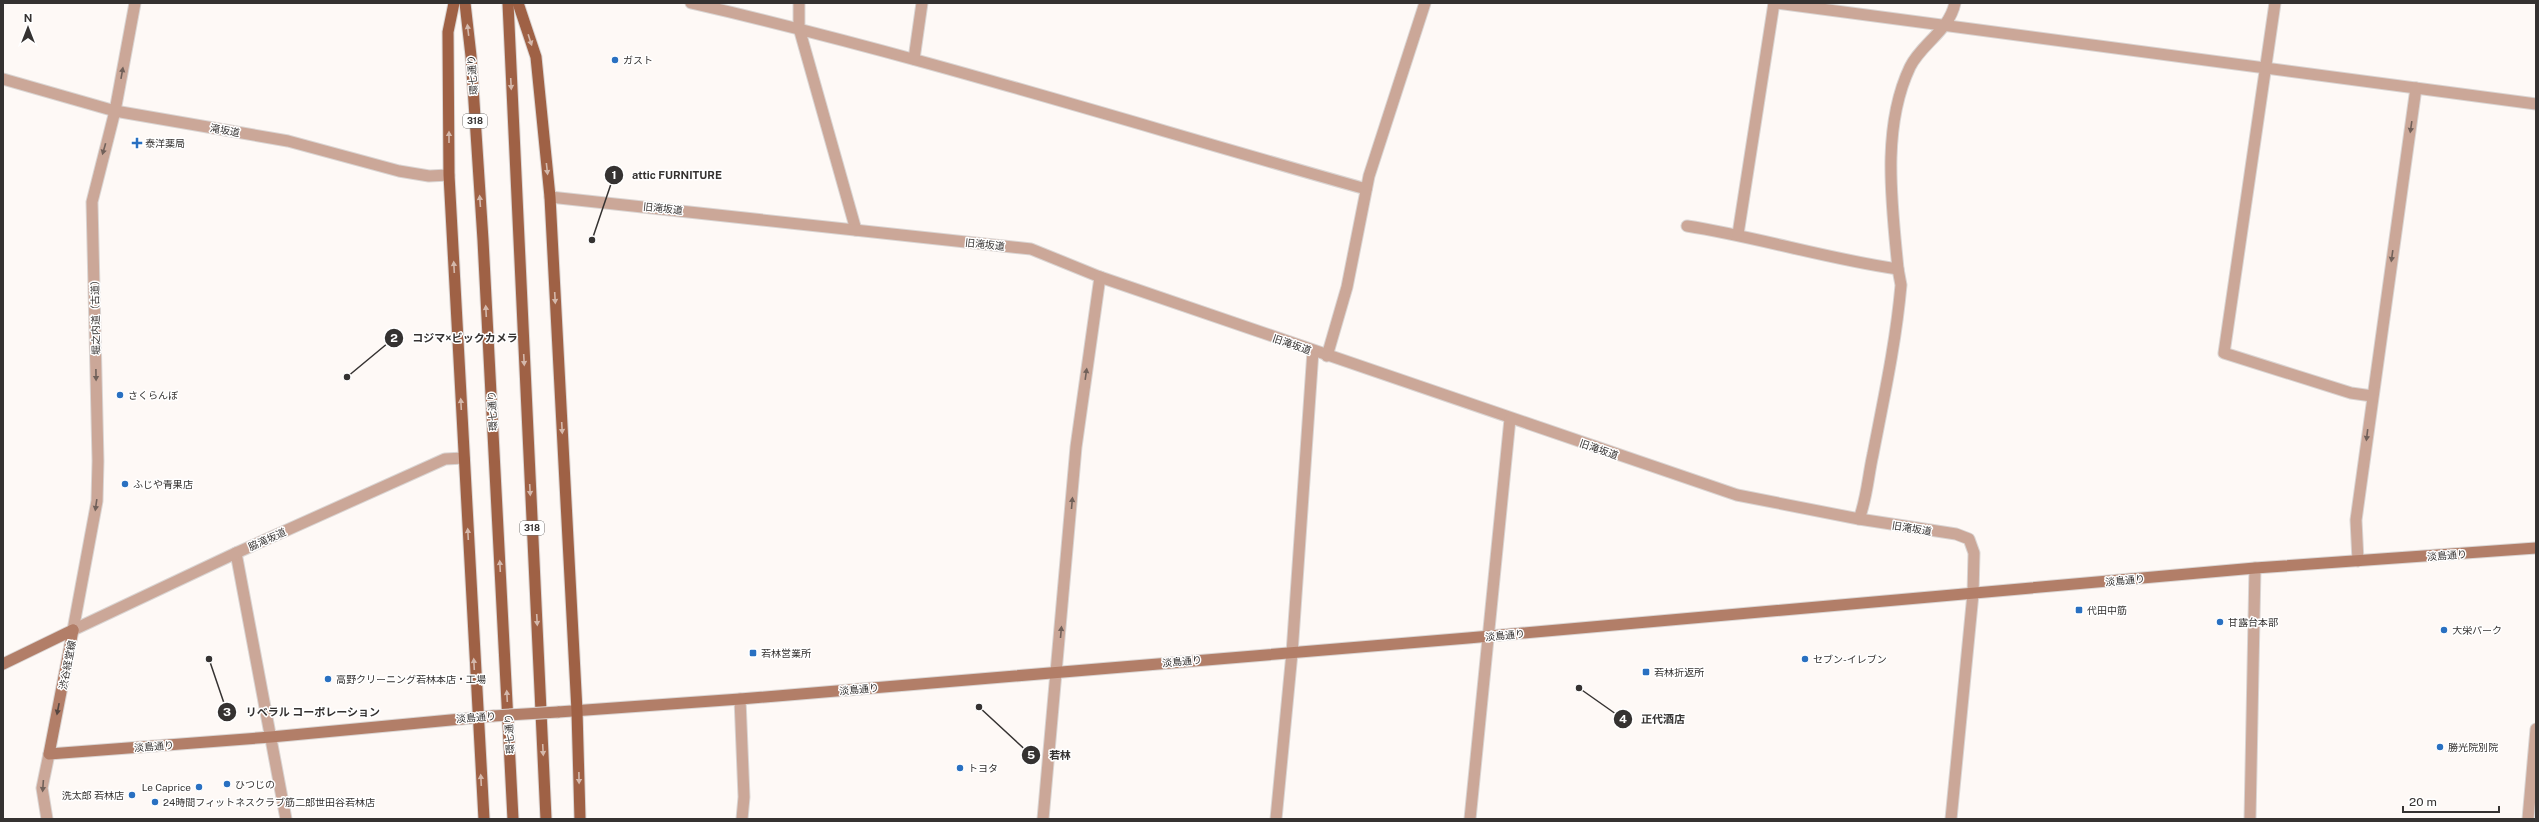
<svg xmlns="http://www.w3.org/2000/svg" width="2539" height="822" viewBox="0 0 2539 822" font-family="'Public Sans','Noto Sans JP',sans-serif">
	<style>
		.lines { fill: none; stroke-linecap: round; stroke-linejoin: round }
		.minor-casing { stroke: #dad5d3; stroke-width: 13 }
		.secondary-casing { stroke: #dad5d3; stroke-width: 13 }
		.primary-casing { stroke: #dad5d3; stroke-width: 13 }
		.minor { stroke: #cba798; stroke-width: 11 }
		.secondary { stroke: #b27e68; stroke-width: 11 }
		.primary { stroke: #9f6145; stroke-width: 11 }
		.secondary-bridge-casing { stroke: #dad5d3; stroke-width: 13; stroke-linecap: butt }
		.secondary-bridge { stroke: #b27e68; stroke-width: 11 }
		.oneway { fill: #d4b8ab }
		.oneway2 { fill: #71615a }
		.oneway3 { fill: #54453f }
		.poi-dot { fill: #2970c1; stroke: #fff; stroke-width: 1.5 }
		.labels { text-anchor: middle; stroke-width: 3; stroke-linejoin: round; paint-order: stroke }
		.shield { fill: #fff; stroke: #72706f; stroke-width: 1 }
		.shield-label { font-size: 9px; font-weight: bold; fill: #353231 }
		.poi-label { font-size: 10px; fill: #353231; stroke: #fff; text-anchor: start }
		.street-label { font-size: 10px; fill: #353231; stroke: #fff }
		.leader { fill: none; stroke: #353231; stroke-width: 1.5 }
		.callout-dot { fill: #353231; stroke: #fff; stroke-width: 1.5 }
		.mark-label { font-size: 12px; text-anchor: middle; font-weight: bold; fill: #fff }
		.callout-label { font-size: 11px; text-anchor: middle; font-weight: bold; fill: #353231; stroke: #fff; stroke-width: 3; stroke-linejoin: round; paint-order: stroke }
	</style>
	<rect width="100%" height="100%" fill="#fef9f6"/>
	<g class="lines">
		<g class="minor-casing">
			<g id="minor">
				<path d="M691,3C919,55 1141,126 1366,189"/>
				<polyline points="799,3 799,28 856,230"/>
				<polyline points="1776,3 2536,104"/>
				<polyline points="2275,3 2224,353 2351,393 2372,396"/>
				<polyline points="914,59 922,3"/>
				<polyline points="3,79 115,111 288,141 399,171 429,176 449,175"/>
				<polyline points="550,197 1031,249 1100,277 1737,495 1859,519 1956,534 1969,539 1974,553 1973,594 1951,819"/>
				<path d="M1687,226C1758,237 1827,259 1898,269"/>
				<polyline points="1738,234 1774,3"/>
				<polyline points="1327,356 1347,287 1369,176 1425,3"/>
				<path d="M1859,519C1867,498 1868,476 1873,454C1884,397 1896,342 1901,285L1898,269C1892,205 1881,128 1910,67C1921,44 1949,31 1955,3"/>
				<polyline points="236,553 286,819"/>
				<polyline points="2358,561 2356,520 2416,88"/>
				<polyline points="73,630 97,501 98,461 92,202 115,111 135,3"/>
				<polyline points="73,630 236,553 445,459 464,458"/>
				<polyline points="740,699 744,797 742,819"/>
				<polyline points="47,819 42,788 49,754"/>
				<polyline points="1043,819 1076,447 1100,277"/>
				<polyline points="1276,819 1292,653 1313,351"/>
				<polyline points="1470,819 1510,419"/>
				<polyline points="2250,819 2255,568"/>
				<polyline points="2528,819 2536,729"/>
			</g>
		</g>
		<g class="secondary-casing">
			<g id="secondary">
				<polyline points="73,630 49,754 271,737 493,716"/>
				<polyline points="3,664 73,630"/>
				<polyline points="558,712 740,699 1468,638 2255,568 2536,548"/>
			</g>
		</g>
		<g class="primary-casing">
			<g id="primary">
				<polyline points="454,3 448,32 449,175 484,819"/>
				<polyline points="465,3 471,56 483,240 513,819"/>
				<polyline points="508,3 546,819"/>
				<polyline points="518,3 536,57 550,197 577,711 580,819"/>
			</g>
		</g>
		<use href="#minor" class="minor"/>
		<use href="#secondary" class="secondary"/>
		<use href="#primary" class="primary"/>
		<g class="secondary-bridge-casing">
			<polyline id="secondary-bridge" points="493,716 558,712"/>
		</g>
		<use href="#secondary-bridge" class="secondary-bridge"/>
	</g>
	<defs><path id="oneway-solid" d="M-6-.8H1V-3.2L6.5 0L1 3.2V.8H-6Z"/></defs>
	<g class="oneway">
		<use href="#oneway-solid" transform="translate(468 30) rotate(-97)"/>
		<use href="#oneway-solid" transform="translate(530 40) rotate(72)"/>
		<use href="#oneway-solid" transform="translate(511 84) rotate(87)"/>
		<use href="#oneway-solid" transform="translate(449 137) rotate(-90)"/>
		<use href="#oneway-solid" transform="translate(547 169) rotate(84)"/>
		<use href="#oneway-solid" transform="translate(480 201) rotate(-94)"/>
		<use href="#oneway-solid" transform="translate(454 267) rotate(-93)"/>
		<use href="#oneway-solid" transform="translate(555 298) rotate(87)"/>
		<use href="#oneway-solid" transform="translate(486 311) rotate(-93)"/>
		<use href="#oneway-solid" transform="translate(524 360) rotate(87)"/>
		<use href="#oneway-solid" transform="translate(461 404) rotate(-93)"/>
		<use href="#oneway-solid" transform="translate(562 428) rotate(87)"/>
		<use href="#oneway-solid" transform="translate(530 490) rotate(87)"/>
		<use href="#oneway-solid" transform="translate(468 534) rotate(-93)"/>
		<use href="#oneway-solid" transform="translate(500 566) rotate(-93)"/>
		<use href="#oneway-solid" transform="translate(537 620) rotate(87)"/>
		<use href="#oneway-solid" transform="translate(474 664) rotate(-93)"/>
		<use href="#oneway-solid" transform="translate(507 696) rotate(-93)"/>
		<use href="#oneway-solid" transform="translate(543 750) rotate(87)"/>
		<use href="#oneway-solid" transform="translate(579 778) rotate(89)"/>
		<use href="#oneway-solid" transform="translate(481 780) rotate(-93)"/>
	</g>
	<g class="oneway2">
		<use href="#oneway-solid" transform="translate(122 73) rotate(-80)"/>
		<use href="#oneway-solid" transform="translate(2411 127) rotate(98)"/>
		<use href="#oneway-solid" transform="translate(104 149) rotate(106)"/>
		<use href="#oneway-solid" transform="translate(2392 256) rotate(98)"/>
		<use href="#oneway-solid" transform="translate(1086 374) rotate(-82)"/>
		<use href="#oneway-solid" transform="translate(96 375) rotate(89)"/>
		<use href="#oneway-solid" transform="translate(2367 435) rotate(97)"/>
		<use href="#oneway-solid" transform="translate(1072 503) rotate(-85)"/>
		<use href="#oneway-solid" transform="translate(96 505) rotate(98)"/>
		<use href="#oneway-solid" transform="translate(1061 632) rotate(-85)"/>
		<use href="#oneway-solid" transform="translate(43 786) rotate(94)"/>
	</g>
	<use class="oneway3" href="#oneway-solid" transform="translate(58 709) rotate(101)"/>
	<g class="poi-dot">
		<circle cx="615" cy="60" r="4"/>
		<path d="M135 137h4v4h4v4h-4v4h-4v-4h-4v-4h4z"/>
		<circle cx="120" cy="395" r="4"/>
		<circle cx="125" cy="484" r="4"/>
		<rect x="2075" y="606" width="8" height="8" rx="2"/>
		<circle cx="2220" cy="622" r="4"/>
		<circle cx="2444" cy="630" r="4"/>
		<rect x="749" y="649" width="8" height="8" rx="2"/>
		<circle cx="1805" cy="659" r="4"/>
		<rect x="1642" y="668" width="8" height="8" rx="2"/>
		<circle cx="328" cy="679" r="4"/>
		<circle cx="2440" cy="747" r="4"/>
		<circle cx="960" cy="768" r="4"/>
		<circle cx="227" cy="784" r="4"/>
		<circle cx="199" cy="787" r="4"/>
		<circle cx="132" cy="795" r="4"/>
		<circle cx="155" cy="802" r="4"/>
	</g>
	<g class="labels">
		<g class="shield">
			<rect x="463" y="114" width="24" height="14" rx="3"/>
			<rect x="520" y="521" width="24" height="14" rx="3"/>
		</g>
		<g class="shield-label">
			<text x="475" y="124">318</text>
			<text x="532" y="531">318</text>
		</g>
		<g class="poi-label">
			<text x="623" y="64">ガスト</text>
			<text x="145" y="147">泰洋薬局</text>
			<text x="128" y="399">さくらんぼ</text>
			<text x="133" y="488">ふじや青果店</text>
			<text x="2087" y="614">代田中筋</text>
			<text x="2228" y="626">甘露台本部</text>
			<text x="2452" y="634">大栄パーク</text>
			<text x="761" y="657">若林営業所</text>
			<text x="1813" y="663">セブン-イレブン</text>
			<text x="1654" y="676">若林折返所</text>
			<text x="336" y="683">高野クリーニング若林本店・工場</text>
			<text x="2448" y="751">勝光院別院</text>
			<text x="968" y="772">トヨタ</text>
			<text x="235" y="788">ひつじの</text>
			<text x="191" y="791" text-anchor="end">Le Caprice</text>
			<text x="124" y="799" text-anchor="end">洗太郎 若林店</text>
			<text x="163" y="806">24時間フィットネスクラブ筋二郎世田谷若林店</text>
		</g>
		<g class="street-label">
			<text transform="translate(472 75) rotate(-94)" y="4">環七通り</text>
			<text transform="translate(225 130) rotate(10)" y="4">滝坂道</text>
			<text transform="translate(663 208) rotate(6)" y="4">旧滝坂道</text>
			<text transform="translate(985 244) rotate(6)" y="4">旧滝坂道</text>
			<text transform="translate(95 315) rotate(-91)" y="4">堀之内道（古道）</text>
			<text transform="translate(1292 344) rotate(19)" y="4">旧滝坂道</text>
			<text transform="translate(492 411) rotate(-93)" y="4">環七通り</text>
			<text transform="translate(1599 449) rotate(19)" y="4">旧滝坂道</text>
			<text transform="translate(1912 528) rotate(9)" y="4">旧滝坂道</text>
			<text transform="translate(267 539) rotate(-24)" y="4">脇滝坂道</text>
			<text transform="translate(2447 555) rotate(-4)" y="4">淡島通り</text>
			<text transform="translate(2125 580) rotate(-5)" y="4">淡島通り</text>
			<text transform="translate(1505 635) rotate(-5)" y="4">淡島通り</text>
			<text transform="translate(1182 661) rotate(-5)" y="4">淡島通り</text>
			<text transform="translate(67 665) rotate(-79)" y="4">渋谷経堂線</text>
			<text transform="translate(859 689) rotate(-5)" y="4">淡島通り</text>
			<text transform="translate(476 717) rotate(-4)" y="4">淡島通り</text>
			<text transform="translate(509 734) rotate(-93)" y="4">環七通り</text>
			<text transform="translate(154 746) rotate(-4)" y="4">淡島通り</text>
		</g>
	</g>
	<path class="leader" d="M592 240L614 175M347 377L394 338M209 659L227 712M1579 688L1623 719M979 707L1031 755"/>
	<g class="callout-dot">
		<circle cx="592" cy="240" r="4"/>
		<circle cx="347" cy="377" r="4"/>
		<circle cx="209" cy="659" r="4"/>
		<circle cx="1579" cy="688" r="4"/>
		<circle cx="979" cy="707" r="4"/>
		<circle cx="614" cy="175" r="10"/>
		<circle cx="394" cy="338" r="10"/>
		<circle cx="227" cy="712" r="10"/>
		<circle cx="1623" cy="719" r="10"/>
		<circle cx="1031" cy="755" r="10"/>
	</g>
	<g class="mark-label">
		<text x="614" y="179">1</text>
		<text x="394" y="342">2</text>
		<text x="227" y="716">3</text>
		<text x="1623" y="723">4</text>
		<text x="1031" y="759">5</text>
	</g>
	<g class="callout-label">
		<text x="677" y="179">attic FURNITURE</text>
		<text x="465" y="342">コジマ×ビックカメラ</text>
		<text x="313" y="716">リベラル コーポレーション</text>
		<text x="1663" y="723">正代酒店</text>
		<text x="1060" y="759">若林</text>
	</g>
	<rect width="2539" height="822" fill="none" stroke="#353231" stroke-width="8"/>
	<g transform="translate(28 28)" stroke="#ffffff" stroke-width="3" paint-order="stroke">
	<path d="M0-3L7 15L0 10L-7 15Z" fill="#353231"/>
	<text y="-6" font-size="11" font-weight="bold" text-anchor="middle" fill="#353231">N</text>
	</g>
	<path d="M2403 806v6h96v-6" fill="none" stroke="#353231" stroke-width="2"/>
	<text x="2409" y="806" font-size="12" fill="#353231" stroke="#ffffff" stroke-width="3" paint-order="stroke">20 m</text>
</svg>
